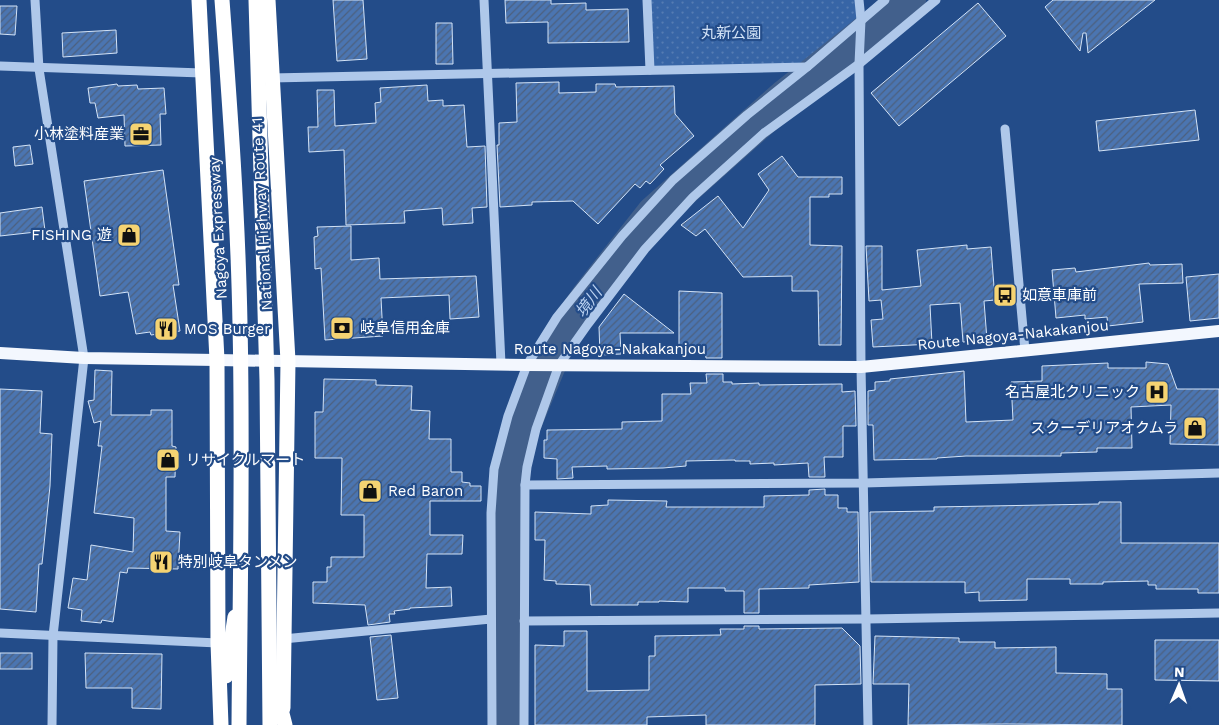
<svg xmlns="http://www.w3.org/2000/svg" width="1219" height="725" viewBox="0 0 1219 725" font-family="'Work Sans','Noto Sans JP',sans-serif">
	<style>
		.park { fill: url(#park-dots) }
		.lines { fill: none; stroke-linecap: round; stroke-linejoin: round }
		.river { stroke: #42608c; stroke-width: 36 }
		.building { fill: url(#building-hatch); stroke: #d3e3f7 }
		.minor { stroke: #afc8ea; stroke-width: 9 }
		.major { stroke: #f3f7fe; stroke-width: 12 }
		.highway { stroke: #fff; stroke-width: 15 }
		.highway-bridge { stroke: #fff; stroke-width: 15 }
		.labels { text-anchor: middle; stroke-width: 4.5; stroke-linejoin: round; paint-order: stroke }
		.park-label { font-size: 15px; fill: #d3e3f7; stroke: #234c89 }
		.poi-label { font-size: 15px; fill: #fff; stroke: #234c89; text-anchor: start }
		.street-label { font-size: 15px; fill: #fff; stroke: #234c89 }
		.water-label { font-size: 16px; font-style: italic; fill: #bbd2f1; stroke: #234c89 }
	</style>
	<defs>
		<pattern id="park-dots" width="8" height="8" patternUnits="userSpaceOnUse" patternTransform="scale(1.25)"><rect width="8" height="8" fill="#3765a6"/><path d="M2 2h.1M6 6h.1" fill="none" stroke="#557cb3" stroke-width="1.8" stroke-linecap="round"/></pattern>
		<pattern id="building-hatch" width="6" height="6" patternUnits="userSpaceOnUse" patternTransform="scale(1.25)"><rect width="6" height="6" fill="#4b75b1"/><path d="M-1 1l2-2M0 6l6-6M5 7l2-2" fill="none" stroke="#4c607e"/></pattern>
	</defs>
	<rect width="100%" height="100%" fill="#234c89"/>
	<polygon class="park" points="648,0 858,0 859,19 806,66 651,69"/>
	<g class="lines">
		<polyline class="river" points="510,725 508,513 509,477 522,427 557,343 589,297 654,214 787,96 908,0"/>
	</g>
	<g class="building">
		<polygon points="333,0 363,0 367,59 337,61"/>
		<polygon points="505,0 551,0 551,4 586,3 586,10 628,9 629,42 548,43 548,22 506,23"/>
		<polygon points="1053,0 1155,0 1088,53 1086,33 1083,33 1080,51 1045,7"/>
		<polygon points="978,3 1006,36 899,126 871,93"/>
		<polygon points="0,6 17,6 15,35 0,34"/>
		<polygon points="436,23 452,23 453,64 436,64"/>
		<polygon points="116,30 117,53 63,57 62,33"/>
		<polygon points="559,82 559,93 596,92 596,84 615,84 616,87 674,86 675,114 694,136 660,165 664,169 650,184 646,181 640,188 635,184 598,224 573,201 532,202 532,205 500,207 497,145 499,145 499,123 517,122 516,83"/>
		<polygon points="117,84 118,86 137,85 138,89 164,88 166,114 160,114 161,145 125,146 124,115 98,118 95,103 90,103 88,88"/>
		<polygon points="427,85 428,101 443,100 443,106 464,105 467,147 485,146 487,207 472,208 473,223 443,225 442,208 404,211 405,223 346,225 344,150 309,152 308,127 318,127 317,90 334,90 335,126 376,123 375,103 381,102 380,88"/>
		<polygon points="1195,110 1199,140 1099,151 1096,121"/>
		<polygon points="30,145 33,164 15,166 13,147"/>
		<polygon points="782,156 798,177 842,177 842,194 829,194 829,197 810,197 810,245 842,246 841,345 819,345 818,291 792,291 792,276 743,277 705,229 696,236 681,225 718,196 743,228 769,190 758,174"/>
		<polygon points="163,170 179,285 173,285 180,331 151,335 150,332 136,334 128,292 100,296 84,181"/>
		<polygon points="42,207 45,231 0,236 0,213"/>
		<polygon points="351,226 351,260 379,258 380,279 476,276 479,317 450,319 449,295 381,298 383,336 325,340 321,268 315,269 314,237 318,236 317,227"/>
		<polygon points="967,245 967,249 991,247 995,300 984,301 987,340 963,342 960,303 930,305 932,344 873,347 871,320 883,319 881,300 869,301 866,246 882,246 882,290 921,286 917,250"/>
		<polygon points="1149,263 1150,265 1182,264 1183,283 1139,284 1143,322 1108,326 1107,317 1085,319 1085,315 1056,318 1052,270 1075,268 1076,272"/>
		<polygon points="1219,274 1219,318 1190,321 1186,277"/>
		<polygon points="679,291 722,293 722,358 706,358 705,351 679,352"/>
		<polygon points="624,294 674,333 620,333 621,354 600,355 599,327"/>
		<polygon points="1146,362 1168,364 1177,389 1219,389 1219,445 1170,444 1171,405 1131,407 1132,448 1097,448 1097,452 1061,453 1061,456 966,456 937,458 937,459 874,460 873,425 868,425 868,391 875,390 875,382 890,381 890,379 964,371 966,422 1013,420 1011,382 1042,381 1042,366 1108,363 1108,368 1146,368"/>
		<polygon points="95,370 112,371 111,415 151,415 151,410 172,410 172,446 176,447 175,477 166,477 166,531 180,532 178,569 128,568 127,573 120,572 113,622 102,620 101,623 81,621 82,610 68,608 73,578 87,580 91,545 133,552 134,518 94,513 102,446 98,446 101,421 94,423 88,401 94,400"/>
		<polygon points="706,374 723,374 723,382 732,382 732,384 759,383 759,385 842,384 842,392 855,391 856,426 843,426 843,457 824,457 825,477 809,477 808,463 774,465 774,463 750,464 750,461 735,461 735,460 686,461 686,466 663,468 607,469 607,466 572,467 573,478 557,479 557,459 544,458 544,440 547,440 547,430 622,429 622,422 662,421 662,394 691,394 690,383 707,383"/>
		<polygon points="324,379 376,380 376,385 412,386 411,410 430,411 429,439 451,439 451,472 462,472 462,482 470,483 470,486 481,486 481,501 430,501 430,535 463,535 462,554 427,554 426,588 451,587 452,606 410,608 410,609 394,611 395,614 389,614 390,622 368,625 365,605 313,603 313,582 327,582 327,567 331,567 331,557 364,557 364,515 341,515 342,458 315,458 315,412 323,412"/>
		<polygon points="0,389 42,391 40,433 52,434 50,486 42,564 39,564 36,612 0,609"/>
		<polygon points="825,489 825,495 838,495 838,508 847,508 847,512 858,512 859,582 809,585 809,588 759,589 759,613 744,613 744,591 725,591 725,588 688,588 688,602 659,601 659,602 638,602 638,605 591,605 590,585 556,584 556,581 544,580 545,540 535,540 535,512 591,514 591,506 608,505 608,500 667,501 666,507 764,507 764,496 809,495 809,490"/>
		<polygon points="1099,502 1121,502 1121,543 1219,543 1219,593 1198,593 1198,589 1156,589 1156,585 1148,585 1148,581 1103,582 1103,584 1070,584 1070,579 1027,579 1027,600 979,601 979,592 965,593 965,582 871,582 870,512 934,511 934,507 1099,504"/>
		<polygon points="744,626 759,626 759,629 842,628 860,646 861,684 815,685 815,725 706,725 706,715 647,717 647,725 535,725 535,645 564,646 564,631 587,631 587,691 649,690 649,656 655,656 655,636 721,635 720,629 744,629"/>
		<polygon points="391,635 398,698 377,700 370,637"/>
		<polygon points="875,636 959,638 959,642 995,642 995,648 1056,647 1056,673 1107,674 1107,689 1122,689 1122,725 1006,724 908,725 909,684 873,684"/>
		<polygon points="1155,640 1219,640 1219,681 1155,680"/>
		<rect x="0" y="653" width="32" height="16"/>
		<polygon points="85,653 162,654 161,709 132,708 132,688 86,688"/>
	</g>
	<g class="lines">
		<g class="minor">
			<polyline points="35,0 39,69 84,358 53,636 52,725"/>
			<polyline points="484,0 501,364"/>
			<polyline points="647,0 650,70"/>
			<polyline points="859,0 861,20 859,64 861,367 868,725"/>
			<polyline points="0,66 202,73"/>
			<polyline points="271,78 807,67"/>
			<polyline points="1005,129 1025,351"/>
			<polyline points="525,485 864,483 1219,473"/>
			<polyline points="524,621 867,619 1219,613"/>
			<polyline points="0,633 218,643"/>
			<polyline points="283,639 491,619"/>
			<polyline points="492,725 491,513 494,469 508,416 527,365 557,317 622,236 673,180 747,115 807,67 885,0"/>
			<polyline points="524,725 525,485 527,467 536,429 559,365 588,324 645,249 693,197 764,133 859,64 936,0"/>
		</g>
		<polyline class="major" points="0,353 84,358 217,360 527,365 861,367 1219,331"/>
		<g class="highway">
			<polyline points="199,0 217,360 218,643 221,725"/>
			<polyline points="268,0 288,361 283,708"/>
			<polyline points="226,676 235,617"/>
		</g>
		<g class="highway-bridge">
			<path d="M222,0C230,108 238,216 240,324C243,458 240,592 239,725"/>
			<polyline points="256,0 267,380 270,725"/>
			<polyline points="276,690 285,725"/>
		</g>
	</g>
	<defs>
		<g id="office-square" transform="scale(1.25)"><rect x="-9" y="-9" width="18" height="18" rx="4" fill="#f5d372" stroke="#234c89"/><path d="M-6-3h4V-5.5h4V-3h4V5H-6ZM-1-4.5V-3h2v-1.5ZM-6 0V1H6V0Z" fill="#111"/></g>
		<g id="shop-square" transform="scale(1.25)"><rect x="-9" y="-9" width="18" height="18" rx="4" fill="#f5d372" stroke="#234c89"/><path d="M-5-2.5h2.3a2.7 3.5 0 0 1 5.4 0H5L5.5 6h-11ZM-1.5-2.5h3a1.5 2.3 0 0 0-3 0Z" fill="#111"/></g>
		<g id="bus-square" transform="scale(1.25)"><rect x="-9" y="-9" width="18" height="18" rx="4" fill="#f5d372" stroke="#234c89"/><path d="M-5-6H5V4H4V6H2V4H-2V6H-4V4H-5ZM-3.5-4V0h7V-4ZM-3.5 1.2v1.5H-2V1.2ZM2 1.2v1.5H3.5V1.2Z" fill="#111"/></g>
		<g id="bank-square" transform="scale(1.25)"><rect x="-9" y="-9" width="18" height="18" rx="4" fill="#f5d372" stroke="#234c89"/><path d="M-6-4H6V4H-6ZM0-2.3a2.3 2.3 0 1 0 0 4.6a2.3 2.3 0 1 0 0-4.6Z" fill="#111"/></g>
		<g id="restaurant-square" transform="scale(1.25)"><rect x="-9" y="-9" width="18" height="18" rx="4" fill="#f5d372" stroke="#234c89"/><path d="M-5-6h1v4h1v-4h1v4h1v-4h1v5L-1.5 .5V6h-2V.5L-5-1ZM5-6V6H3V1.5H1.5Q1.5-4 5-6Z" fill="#111"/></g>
		<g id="hospital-square" transform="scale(1.25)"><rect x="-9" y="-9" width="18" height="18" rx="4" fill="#f5d372" stroke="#234c89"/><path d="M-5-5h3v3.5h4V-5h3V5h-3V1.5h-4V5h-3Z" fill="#111"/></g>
	</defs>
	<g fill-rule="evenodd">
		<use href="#office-square" x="141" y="134"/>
		<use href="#shop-square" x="129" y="235"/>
		<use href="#bus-square" x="1005" y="295"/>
		<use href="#bank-square" x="342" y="328"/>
		<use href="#restaurant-square" x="166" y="329"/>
		<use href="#hospital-square" x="1157" y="392"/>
		<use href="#shop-square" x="1195" y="428"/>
		<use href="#shop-square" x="168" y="460"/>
		<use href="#shop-square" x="370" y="491"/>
		<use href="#restaurant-square" x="161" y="562"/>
	</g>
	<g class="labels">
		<g class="park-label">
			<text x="731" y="38">丸新公園</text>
		</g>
		<g class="poi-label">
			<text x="124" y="139" text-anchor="end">小林塗料産業</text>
			<text x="112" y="240" text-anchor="end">FISHING 遊</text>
			<text x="1022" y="300">如意車庫前</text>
			<text x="360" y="333">岐阜信用金庫</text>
			<text x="184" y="334">MOS Burger</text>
			<text x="1140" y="397" text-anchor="end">名古屋北クリニック</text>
			<text x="1178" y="433" text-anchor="end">スクーデリアオクムラ</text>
			<text x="186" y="465">リサイクルマート</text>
			<text x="388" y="496">Red Baron</text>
			<text x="178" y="567">特別岐阜タンメン</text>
		</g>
		<g class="street-label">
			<text transform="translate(262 214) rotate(-93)" y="5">National Highway Route 41</text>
			<text transform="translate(218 228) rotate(-93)" y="5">Nagoya Expressway</text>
			<text transform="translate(1013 335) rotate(-6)" y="5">Route Nagoya-Nakakanjou</text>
			<text x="610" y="354">Route Nagoya-Nakakanjou</text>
		</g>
		<g class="water-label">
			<text transform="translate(588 302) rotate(-53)" y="6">境川</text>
		</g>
	</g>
	<g transform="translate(1179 685) rotate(2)" stroke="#234c89" stroke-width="4" paint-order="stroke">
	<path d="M0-4L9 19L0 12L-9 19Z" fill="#ffffff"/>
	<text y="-8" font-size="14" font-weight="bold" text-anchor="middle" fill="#ffffff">N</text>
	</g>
</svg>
